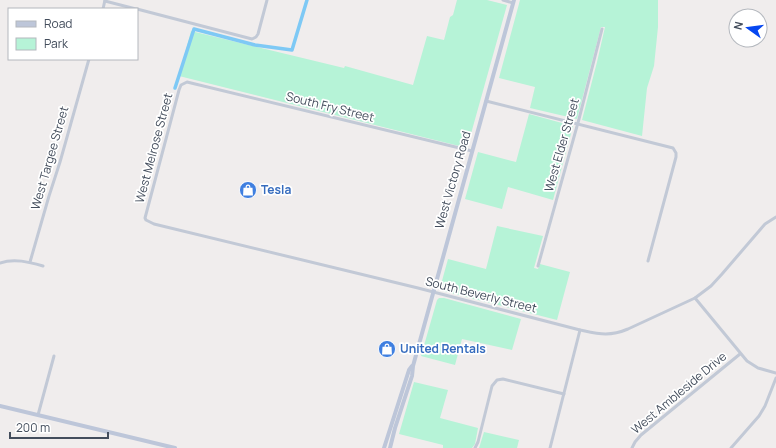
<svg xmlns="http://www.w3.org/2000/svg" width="776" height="448" viewBox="0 0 776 448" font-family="Manrope,sans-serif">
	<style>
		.green { fill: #b6f3d7 }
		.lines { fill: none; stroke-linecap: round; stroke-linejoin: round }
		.canal { stroke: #7ec9f5; stroke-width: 3.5 }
		.minor { stroke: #c2c9d6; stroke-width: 3 }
		.secondary { stroke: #bdc6d9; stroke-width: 4 }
		.labels { text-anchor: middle; stroke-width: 3.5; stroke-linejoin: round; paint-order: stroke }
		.street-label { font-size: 12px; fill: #434d5c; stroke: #fff }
		.shop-label { font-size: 12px; font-weight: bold; fill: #366cbe; stroke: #fff; text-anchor: start }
	</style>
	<rect width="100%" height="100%" fill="#f0eded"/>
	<g class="green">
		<polygon points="457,0 487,0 507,5 467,148 179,76 191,31 344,68 345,66 413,85 427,36 444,40 450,17 453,15"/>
		<polygon points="520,0 658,0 658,27 654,66 647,88 642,136 582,120 597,62 605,27 601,27 577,119 530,108 535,87 499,78"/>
		<polygon points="529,114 573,126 553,200 508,187 502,209 465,199 478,152 516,162"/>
		<polygon points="497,226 543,236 534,268 538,269 540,264 570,272 557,320 443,291 440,288 448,259 486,269"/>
		<polygon points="439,298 444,298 521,319 512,350 462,339 455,365 421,356 437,300"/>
		<polygon points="414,382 448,390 440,418 478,428 475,444 472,448 443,448 443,445 399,434"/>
		<polygon points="484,432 519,440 517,448 479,448"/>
	</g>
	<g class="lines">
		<polyline class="canal" points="175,88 194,29 255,45 292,50 307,0"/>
		<g class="minor">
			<polyline points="503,0 513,3"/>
			<polyline points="105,1 136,9"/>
			<polyline points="103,9 105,0"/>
			<polyline points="137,9 252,39 256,37 258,34 267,0"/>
			<polyline points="486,101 673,148 676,153 676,157 648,261"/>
			<path d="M472,151L187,82L181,85L179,90L145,218L146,220L154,224L418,288L580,330C599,334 609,337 628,329L695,298L711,286L722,274L765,224L776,217"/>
			<polyline points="30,262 49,196 60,162 89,59"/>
			<path d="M0,263C14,258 29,262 43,266"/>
			<polyline points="538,266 579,119 602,29"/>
			<polyline points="695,298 747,361 758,368 776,373"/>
			<polyline points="38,415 54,356"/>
			<polyline points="475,448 478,442 492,386 497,380 503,379 564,394"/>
			<polyline points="550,448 580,330"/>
			<polyline points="632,448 635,442 641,435 740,354"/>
			<polyline points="731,448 759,416 765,406 776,378"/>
		</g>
		<g class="secondary">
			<polyline points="0,406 175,448"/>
			<polyline points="384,448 409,370 412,366"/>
			<polyline points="390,448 395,428 412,376 413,366 514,0"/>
		</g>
	</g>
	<defs>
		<g id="shop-disc" transform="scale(0.9)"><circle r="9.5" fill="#3f7fe0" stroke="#fff"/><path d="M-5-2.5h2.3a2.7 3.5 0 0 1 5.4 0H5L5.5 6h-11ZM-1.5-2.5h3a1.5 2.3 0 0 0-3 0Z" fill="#fff"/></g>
	</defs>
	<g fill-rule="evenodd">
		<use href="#shop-disc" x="248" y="190"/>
		<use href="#shop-disc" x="387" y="349"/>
	</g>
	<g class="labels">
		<g class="street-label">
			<text transform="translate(330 107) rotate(14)" y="4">South Fry Street</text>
			<text transform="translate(562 145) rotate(-74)" y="4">West Elder Street</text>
			<text transform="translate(154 148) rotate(-75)" y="4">West Melrose Street</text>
			<text transform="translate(50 158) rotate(-74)" y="4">West Targee Street</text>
			<text transform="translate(453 180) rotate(-74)" y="4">West Victory Road</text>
			<text transform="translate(481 295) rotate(14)" y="4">South Beverly Street</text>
			<text transform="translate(679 393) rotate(-40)" y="4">West Ambleside Drive</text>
		</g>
		<g class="shop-label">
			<text x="261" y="194">Tesla</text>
			<text x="400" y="353">United Rentals</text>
		</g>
	</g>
	<rect x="8" y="8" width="130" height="52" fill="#ffffff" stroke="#b4b8be"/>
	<rect x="16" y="21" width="20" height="6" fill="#bdc6d9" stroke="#b4b8be"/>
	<text x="44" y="28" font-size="12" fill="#434d5c">Road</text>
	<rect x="16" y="38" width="20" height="12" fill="#b6f3d7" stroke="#b4b8be"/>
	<text x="44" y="48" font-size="12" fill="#434d5c">Park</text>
	<g transform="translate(748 28) rotate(284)"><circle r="19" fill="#ffffff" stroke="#b4b8be"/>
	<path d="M0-3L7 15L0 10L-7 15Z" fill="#0647f1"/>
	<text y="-6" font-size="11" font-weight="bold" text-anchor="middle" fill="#434d5c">N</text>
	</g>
	<path d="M10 432v6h98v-6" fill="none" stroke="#434d5c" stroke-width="2"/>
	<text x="16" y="432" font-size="12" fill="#434d5c" stroke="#ffffff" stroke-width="3" paint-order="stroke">200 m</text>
</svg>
